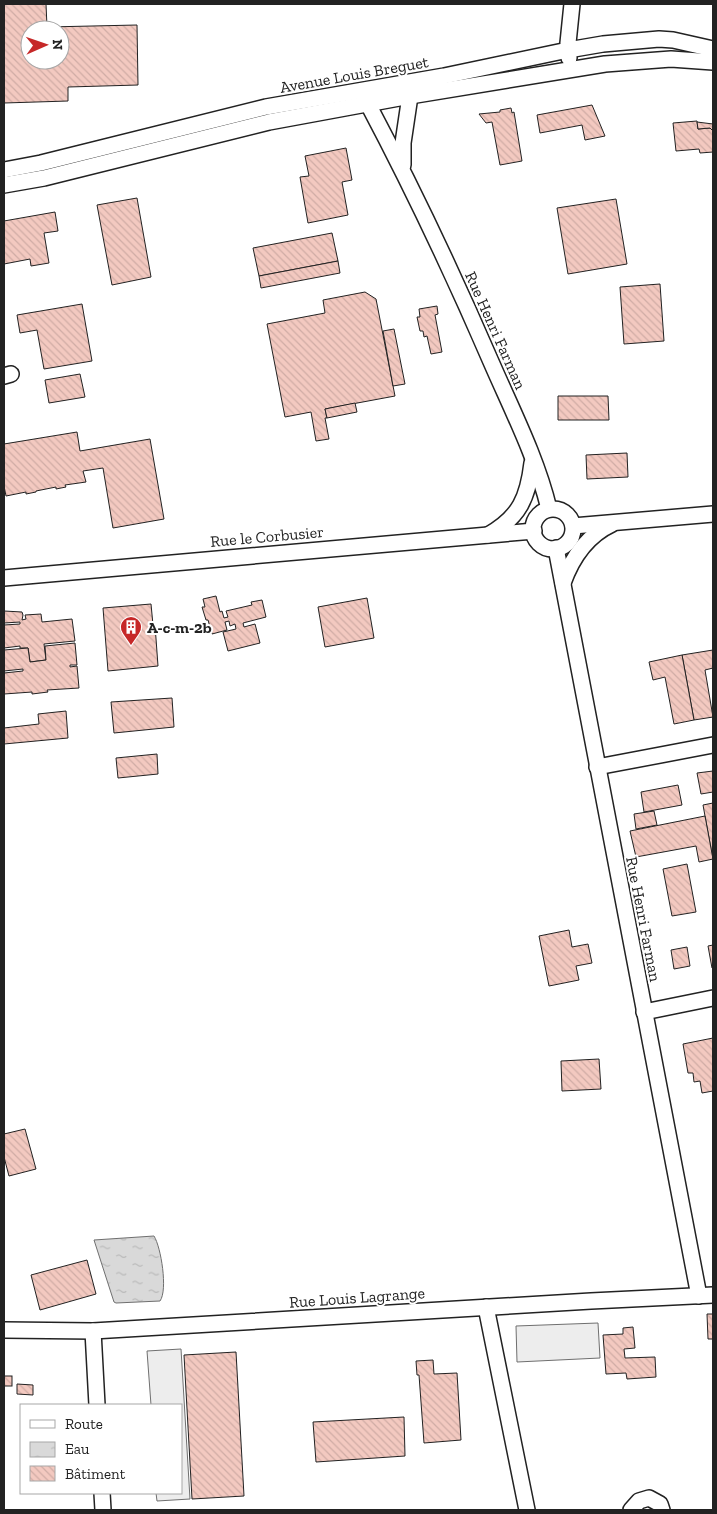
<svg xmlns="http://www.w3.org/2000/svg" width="717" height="1514" viewBox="0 0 717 1514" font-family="'Zilla Slab',serif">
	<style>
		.parking { fill: #ededed; stroke: #6f6f6f }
		.water { fill: url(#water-ripples); stroke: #6f6f6f }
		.building { fill: url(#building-back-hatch); stroke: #222; fill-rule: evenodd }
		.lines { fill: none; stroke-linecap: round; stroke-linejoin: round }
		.minor-casing { stroke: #222; stroke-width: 18 }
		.minor { stroke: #fff; stroke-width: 15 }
		.labels { text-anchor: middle; stroke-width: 4; stroke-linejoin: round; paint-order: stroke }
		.street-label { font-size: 16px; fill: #222; stroke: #fff }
		.poi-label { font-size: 16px; font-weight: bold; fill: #222; stroke: #fff; text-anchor: start }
	</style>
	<defs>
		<pattern id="water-ripples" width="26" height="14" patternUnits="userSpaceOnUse" patternTransform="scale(1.25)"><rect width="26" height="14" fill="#d9d9d9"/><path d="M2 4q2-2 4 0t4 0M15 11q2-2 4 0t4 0" fill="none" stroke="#bababa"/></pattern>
		<pattern id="building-back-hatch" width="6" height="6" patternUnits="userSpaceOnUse" patternTransform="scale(1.25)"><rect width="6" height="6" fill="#f3c9c0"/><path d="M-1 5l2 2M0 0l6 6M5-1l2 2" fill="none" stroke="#d0aca5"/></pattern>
	</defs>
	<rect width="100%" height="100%" fill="#fff"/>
	<g class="parking">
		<polygon points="598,1323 600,1358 517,1362 516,1326"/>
		<polygon points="181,1349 190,1499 157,1501 156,1493 181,1493 181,1405 151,1405 147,1351"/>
	</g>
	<path class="water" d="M154,1236C161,1247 168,1290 160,1301L116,1303L114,1302L94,1240Z"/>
	<g class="building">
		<path d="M4,4H46L47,27L137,25L138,85L68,87V101L4,103ZM30,30H60V60H30Z"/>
		<polygon points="592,105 605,136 585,140 582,125 540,133 537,115"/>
		<polygon points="511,108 512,113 514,112 522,161 500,165 492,122 486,123 479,114 500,112 500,110"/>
		<polygon points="697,121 698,129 710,128 713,131 713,152 700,153 699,149 676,151 673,123"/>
		<polygon points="697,122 713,124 713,131 710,128 698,129"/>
		<polygon points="346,148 352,180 342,182 348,215 308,223 300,177 309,176 305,156"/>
		<polygon points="137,198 151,277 112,285 97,205"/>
		<polygon points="616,199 627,264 568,274 557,208"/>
		<polygon points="55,212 58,231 44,233 49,263 31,266 30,259 4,264 4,221"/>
		<polygon points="332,233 338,261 259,276 253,248"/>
		<polygon points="338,261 340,273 261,288 259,276"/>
		<polygon points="660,284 664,341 624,344 620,287"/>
		<polygon points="365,292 376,299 395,396 325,409 327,418 325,418 329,439 316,441 311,412 285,417 267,324 325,313 323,300"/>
		<polygon points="82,304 92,361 44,369 37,330 20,333 17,315"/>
		<polygon points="437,306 438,314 435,315 442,352 431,354 427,336 424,337 423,331 420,331 417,317 420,317 419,309"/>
		<polygon points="394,329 405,384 393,386 383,331"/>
		<polygon points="80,374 85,397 49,403 45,380"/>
		<polygon points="558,396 608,396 609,420 558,420"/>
		<polygon points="355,403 357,412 327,418 325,409"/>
		<polygon points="77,432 80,451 150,439 164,519 113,528 103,468 83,471 86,482 65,485 66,487 56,489 56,487 36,491 36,492 26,494 26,492 6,496 4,486 4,444"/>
		<polygon points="627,453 628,477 587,479 586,455"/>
		<polygon points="216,596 220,612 222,611 224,618 228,617 226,611 252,605 251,602 262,600 266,617 243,623 244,627 255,624 260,643 228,651 223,632 236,629 235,624 230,626 229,621 225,622 227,630 212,634 208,620 206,620 202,607 205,607 203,599"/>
		<polygon points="367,598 374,638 325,647 318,607"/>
		<polygon points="151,604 153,625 155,625 158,666 108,671 103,608"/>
		<polygon points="4,611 22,612 23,615 22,620 26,619 25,615 41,614 42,622 72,619 75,641 44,644 46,660 30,662 28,648 20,648 20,646 4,648 4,625 20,624 20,622 4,623"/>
		<polygon points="75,643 77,665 70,665 70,667 77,666 79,688 47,690 48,692 32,694 32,692 4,694 4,673 23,671 23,669 4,671 4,650 28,648 30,662 46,660 45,646"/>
		<polygon points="713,650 713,668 705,670 713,717 694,720 682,655"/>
		<polygon points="682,655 694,720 674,724 665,677 653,680 649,662"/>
		<polygon points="172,698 174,727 114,733 111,702"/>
		<polygon points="66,711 68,738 4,744 4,728 39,724 38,714"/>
		<polygon points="157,754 158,774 118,778 116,758"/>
		<polygon points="713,771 713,792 701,794 697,773"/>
		<polygon points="678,785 682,805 644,812 641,792"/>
		<polygon points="713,803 713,860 703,805"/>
		<polygon points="654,811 657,825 636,829 634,814"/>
		<polygon points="705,816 713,859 699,862 696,846 636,857 630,831"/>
		<polygon points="687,864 696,912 672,916 663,869"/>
		<polygon points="569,930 572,947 588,944 592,963 576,966 579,980 549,986 539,936"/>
		<polygon points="713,945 713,968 712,968 708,946"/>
		<polygon points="687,947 690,966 674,969 671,950"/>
		<polygon points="713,1038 713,1091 702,1093 700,1081 694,1082 693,1073 688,1073 683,1044"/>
		<polygon points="599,1059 601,1089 562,1091 561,1061"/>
		<polygon points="25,1129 36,1169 9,1176 4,1157 4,1134"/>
		<polygon points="87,1260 96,1294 40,1310 31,1275"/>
		<polygon points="707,1314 713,1314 713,1339 708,1339"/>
		<polygon points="633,1327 635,1348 624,1349 625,1358 655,1357 656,1377 627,1379 626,1373 606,1374 603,1335 623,1334 623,1328"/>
		<polygon points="236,1352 244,1496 192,1499 184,1355"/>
		<polygon points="433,1360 434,1374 457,1373 461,1440 424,1443 419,1375 417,1375 416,1361"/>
		<rect x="4" y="1376" width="8" height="10"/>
		<polygon points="17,1384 33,1385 33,1395 17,1394"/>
		<polygon points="404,1417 405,1456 316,1462 313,1422"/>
	</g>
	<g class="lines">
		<g class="minor-casing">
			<g id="minor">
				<polyline points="569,58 568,43 572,4"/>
				<path d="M366,96L368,104C413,189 454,276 492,364C513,412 537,459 549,509"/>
				<polyline points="403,165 403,143 410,96 408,88"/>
				<polyline points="4,170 41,163 266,107 444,76 568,50 603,44 659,39 673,40 713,49"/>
				<polyline points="4,185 44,178 269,122 410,96 605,64 671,59 713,62"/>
				<polyline points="4,376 11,374"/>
				<circle cx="553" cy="529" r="20"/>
				<polyline points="573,526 713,514"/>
				<path d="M488,535C520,517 528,497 532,463"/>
				<polyline points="556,548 699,1296"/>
				<polyline points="4,578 534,531"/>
				<path d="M563,583C572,558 586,536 612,524"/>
				<polyline points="597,767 713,745"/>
				<polyline points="644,1012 713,998"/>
				<polyline points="486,1307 527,1510"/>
				<polyline points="4,1330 93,1331 591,1301 713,1295"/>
				<polyline points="93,1331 97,1405"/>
				<polyline points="102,1493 103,1510"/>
				<polyline points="631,1510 639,1501 649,1498 660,1504 662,1510"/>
			</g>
		</g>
		<use href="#minor" class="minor"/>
	</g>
	<defs>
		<g id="building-pin" transform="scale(1.125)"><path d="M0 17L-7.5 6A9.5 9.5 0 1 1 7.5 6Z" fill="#c62828" stroke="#fff"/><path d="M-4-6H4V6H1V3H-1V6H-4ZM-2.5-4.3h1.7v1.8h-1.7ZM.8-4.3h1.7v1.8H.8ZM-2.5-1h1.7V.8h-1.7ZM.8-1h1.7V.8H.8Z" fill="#fff"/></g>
	</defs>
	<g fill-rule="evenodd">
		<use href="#building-pin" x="131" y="627"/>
	</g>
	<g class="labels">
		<g class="street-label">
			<text transform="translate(354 74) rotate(-10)" y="6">Avenue Louis Breguet</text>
			<text transform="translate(496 330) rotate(66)" y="6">Rue Henri Farman</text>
			<text transform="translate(267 536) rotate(-5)" y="6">Rue le Corbusier</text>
			<text transform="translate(644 919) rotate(79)" y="6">Rue Henri Farman</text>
			<text transform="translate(357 1297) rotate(-4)" y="6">Rue Louis Lagrange</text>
		</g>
		<g class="poi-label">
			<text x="147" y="633">A-c-m-2b</text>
		</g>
	</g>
	<rect width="717" height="1514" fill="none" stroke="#222222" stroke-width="10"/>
	<rect x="20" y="1404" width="162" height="90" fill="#ffffff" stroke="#a7a7a7"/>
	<rect x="30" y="1420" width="25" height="8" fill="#ffffff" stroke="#a7a7a7"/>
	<text x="65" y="1429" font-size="15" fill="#222222">Route</text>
	<rect x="30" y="1442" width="25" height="15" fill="url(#water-ripples)" stroke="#a7a7a7"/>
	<text x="65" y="1454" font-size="15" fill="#222222">Eau</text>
	<rect x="30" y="1466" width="25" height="15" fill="url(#building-back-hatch)" stroke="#a7a7a7"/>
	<text x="65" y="1479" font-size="15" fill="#222222">Bâtiment</text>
	<g transform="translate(45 45) rotate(88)"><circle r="24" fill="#ffffff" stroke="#a7a7a7"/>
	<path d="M0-4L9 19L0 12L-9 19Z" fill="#c62828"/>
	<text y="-8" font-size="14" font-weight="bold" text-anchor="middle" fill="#222222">N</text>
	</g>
</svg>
